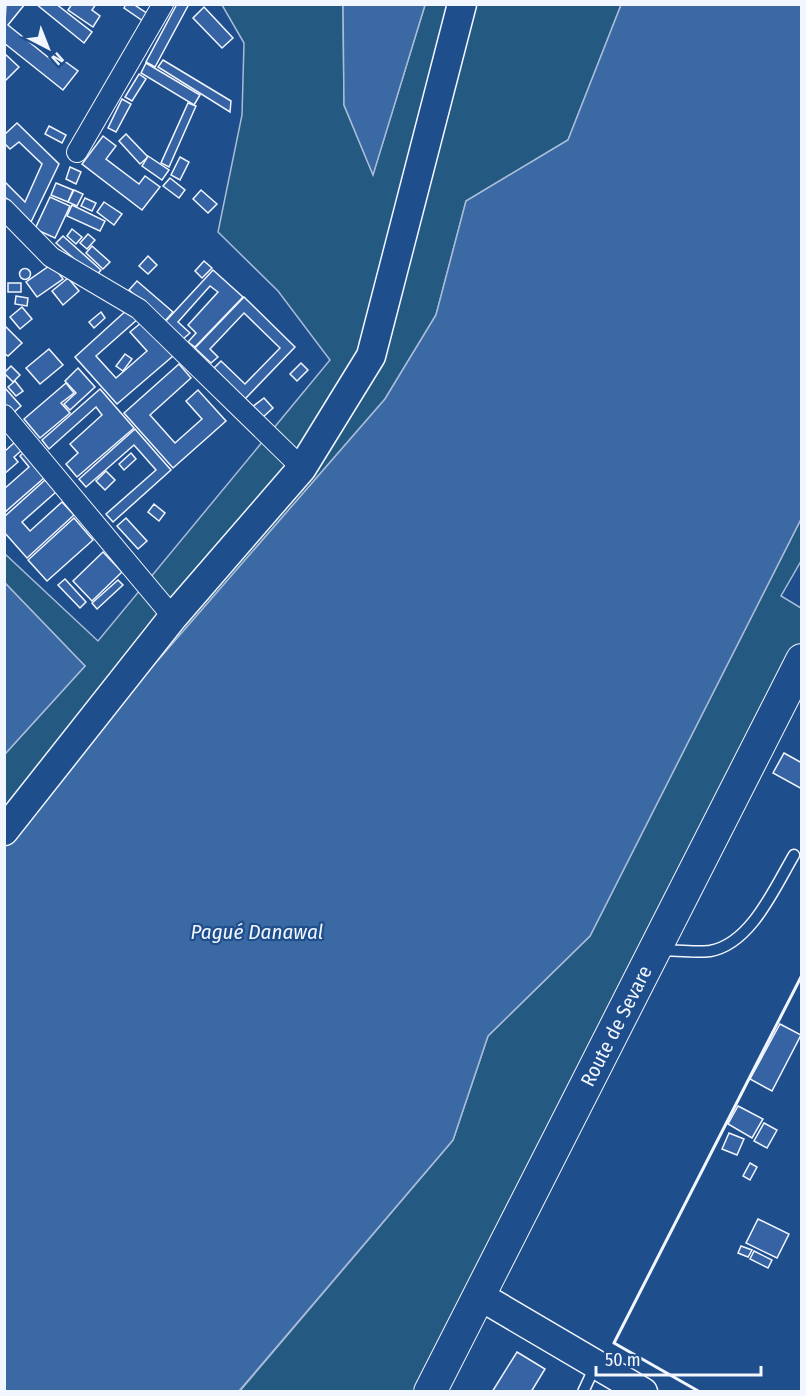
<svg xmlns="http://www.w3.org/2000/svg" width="806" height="1396" viewBox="0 0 806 1396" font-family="'Fira Sans Condensed',sans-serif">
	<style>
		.green { fill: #245a82; stroke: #a8bbd7; stroke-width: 1.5 }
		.water { fill: #3b69a3; stroke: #a8bbd7; stroke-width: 1.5 }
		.building { fill: #3563a3; stroke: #f2f6ff; stroke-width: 1.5 }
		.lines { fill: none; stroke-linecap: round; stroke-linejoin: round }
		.lane-casing { stroke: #f2f6ff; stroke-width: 13 }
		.street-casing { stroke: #f2f6ff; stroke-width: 22 }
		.secondary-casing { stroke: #f2f6ff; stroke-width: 31 }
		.primary-casing { stroke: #f2f6ff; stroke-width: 34 }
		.lane { stroke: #1f4e8c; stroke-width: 10 }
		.street { stroke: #1f4e8c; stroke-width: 20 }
		.secondary { stroke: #1f4e8c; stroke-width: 28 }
		.primary { stroke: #1f4e8c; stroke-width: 32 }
		.wall { stroke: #f2f6ff; stroke-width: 3 }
		.labels { text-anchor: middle; stroke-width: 4.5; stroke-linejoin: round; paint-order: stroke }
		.street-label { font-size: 20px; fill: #f2f6ff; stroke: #1f4e8c }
		.water-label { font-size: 21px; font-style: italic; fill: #f2f6ff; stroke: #1f4e8c }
	</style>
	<rect width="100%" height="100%" fill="#1f4e8c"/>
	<g class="green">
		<polygon points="222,5 343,5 344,105 373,174 425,5 621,5 568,140 466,201 436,315 385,399 20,819 5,842 5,754 85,666 5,583 5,554 98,641 330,360 278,291 218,232 242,115 244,43"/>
		<polygon points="801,519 801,561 781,596 801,608 801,689 445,1391 239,1392 453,1140 488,1036 590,936"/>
	</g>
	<g class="water">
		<polygon points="343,5 425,5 373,175 344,105"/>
		<polygon points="621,5 801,5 801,519 590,936 488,1036 453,1140 239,1391 5,1392 5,842 20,819 385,399 436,315 466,201 568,140"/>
		<polygon points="5,583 85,666 5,754 4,754"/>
	</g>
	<g class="building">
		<polygon points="6,4 25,4 8,25 59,66 63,60 78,71 63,90 4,43"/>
		<polygon points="36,4 56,4 92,32 84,43"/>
		<polygon points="72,4 96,4 92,10 100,16 93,27 68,10"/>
		<polygon points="126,4 133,4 148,14 143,21 124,8"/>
		<polygon points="177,4 189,4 155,67 146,62"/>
		<polygon points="204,7 233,38 222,48 193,18"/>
		<polygon points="4,53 19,67 4,82"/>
		<polygon points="163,60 231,101 230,112 158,67"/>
		<polygon points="146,63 200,95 194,105 141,73"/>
		<polygon points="139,74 146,79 132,101 125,97"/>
		<polygon points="122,99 131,104 116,132 108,128"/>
		<polygon points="188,103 196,106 169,167 161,163"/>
		<polygon points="17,123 59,164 31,222 4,196 4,181 25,202 42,164 19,142 10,149 4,143 4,135"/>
		<polygon points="49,126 66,135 62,143 45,134"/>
		<polygon points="126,134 148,157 140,164 119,141"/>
		<polygon points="103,136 116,146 106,159 139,184 145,176 160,187 142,210 82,164"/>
		<polygon points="148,156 169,170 162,180 142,166"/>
		<polygon points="180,157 189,162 180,180 171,175"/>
		<polygon points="70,167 81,172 76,184 66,179"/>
		<polygon points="170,178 185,190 179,198 163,186"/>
		<polygon points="56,183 73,190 68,202 51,195"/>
		<polygon points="74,190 83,194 77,206 68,202"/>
		<polygon points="201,190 217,204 208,213 193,199"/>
		<polygon points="50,197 70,206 55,238 35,229"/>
		<polygon points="85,198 96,203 92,211 81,206"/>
		<polygon points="104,202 122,214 114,225 97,212"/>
		<polygon points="72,205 105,221 100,231 67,216"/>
		<polygon points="72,229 82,237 76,244 67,236"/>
		<polygon points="88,234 95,240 87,249 80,243"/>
		<polygon points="63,236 101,270 95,277 56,243"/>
		<polygon points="92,246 110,262 103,269 86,253"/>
		<polygon points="148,256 157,265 148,274 139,266"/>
		<polygon points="204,261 212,268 202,278 195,271"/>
		<polygon points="52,264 63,279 37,297 26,282"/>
		<circle cx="25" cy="274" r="5.5"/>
		<polygon points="213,270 243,297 195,347 188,342 196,333 188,325 218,292 210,286 178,322 190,333 183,339 165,322"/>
		<polygon points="68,278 79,291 63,305 52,291"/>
		<polygon points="137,281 173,312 165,321 129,290"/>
		<rect x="8" y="283" width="13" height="9"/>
		<polygon points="16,296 28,298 27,306 15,304"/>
		<polygon points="244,297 295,347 245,399 214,368 221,361 245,384 280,348 244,313 210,349 218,357 211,363 195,348"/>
		<polygon points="22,307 32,319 20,329 10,317"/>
		<polygon points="129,308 139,318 96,356 116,378 147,351 130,332 142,322 173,356 117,404 75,357"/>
		<polygon points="101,312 105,318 94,328 89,322"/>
		<polygon points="4,325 22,343 8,356 4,353"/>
		<polygon points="49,349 63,365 40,384 26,368"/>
		<polygon points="125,354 132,359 123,371 116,366"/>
		<polygon points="301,363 308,370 297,381 290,374"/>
		<polygon points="179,364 191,378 150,415 175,443 202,419 186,401 198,390 226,421 173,468 124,413"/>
		<polygon points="11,366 20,375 13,382 4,373"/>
		<polygon points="78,368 95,387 70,410 64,404 76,393 65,381"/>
		<polygon points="15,381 23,391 16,396 8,387"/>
		<polygon points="66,383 74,393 61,403 70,413 40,438 24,419"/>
		<polygon points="5,388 21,406 12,414 4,405"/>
		<polygon points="100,389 134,428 77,477 66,464 78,453 70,444 102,415 96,407 49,449 42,440"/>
		<polygon points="264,398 273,408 262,418 252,407"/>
		<polygon points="135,429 171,470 113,522 106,514 156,470 134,445 86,487 79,479"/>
		<polygon points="15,442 22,450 14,457 18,462 4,474 4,452"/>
		<polygon points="24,452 41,471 44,478 4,513 4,489 29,467 20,456"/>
		<polygon points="131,453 136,459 124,470 119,464"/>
		<polygon points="106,471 115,480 105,490 96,481"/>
		<polygon points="45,480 56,492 22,522 30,531 62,502 74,515 27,558 4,532 4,517"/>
		<polygon points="154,504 165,513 159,521 148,512"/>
		<polygon points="74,518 93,540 47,581 28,560"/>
		<polygon points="126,518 147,541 138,549 117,526"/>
		<polygon points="103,552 122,572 92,601 73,581"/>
		<polygon points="65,579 86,602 80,608 58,585"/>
		<polygon points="118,580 123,585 97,609 92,603"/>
		<polygon points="784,753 802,763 802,789 773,773"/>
		<polygon points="780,1024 801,1035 772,1091 750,1079"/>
		<polygon points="738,1106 763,1119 752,1138 728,1124"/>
		<polygon points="764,1123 777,1130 767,1148 754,1141"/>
		<polygon points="729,1133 744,1139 737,1155 722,1149"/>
		<polygon points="750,1163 757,1167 750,1180 743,1176"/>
		<polygon points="758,1219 789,1234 777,1258 746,1243"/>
		<polygon points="741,1246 752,1250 748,1257 738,1253"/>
		<polygon points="754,1251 772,1260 768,1268 750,1259"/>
		<polygon points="517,1352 545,1369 531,1392 492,1392"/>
	</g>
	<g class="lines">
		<g class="lane-casing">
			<g id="lane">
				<path d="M659,950C675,950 694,953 710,951C751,944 775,887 794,855"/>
				<polyline points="583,1392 596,1364"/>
			</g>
		</g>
		<g class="street-casing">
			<g id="street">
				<polyline points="77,152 163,4"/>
				<polyline points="4,209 51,257 139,309 302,468"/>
				<polyline points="4,415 173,617"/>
			</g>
		</g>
		<g class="secondary-casing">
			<g id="secondary">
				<polyline points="4,831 173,617 302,468 371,356 462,4"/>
				<polyline points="478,1295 643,1392"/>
			</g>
		</g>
		<g class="primary-casing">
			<polyline id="primary" points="430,1392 802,660"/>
		</g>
		<use href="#lane" class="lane"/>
		<use href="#street" class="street"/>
		<use href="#secondary" class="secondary"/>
		<use href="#primary" class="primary"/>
		<polyline class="wall" points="700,1392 614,1343 802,975"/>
	</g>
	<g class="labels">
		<g class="street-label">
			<text transform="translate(616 1026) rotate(-63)" y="7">Route de Sevare</text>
		</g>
		<g class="water-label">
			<text x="257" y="939">Pagué Danawal</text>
		</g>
	</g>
	<rect width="806" height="1396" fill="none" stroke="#f2f6ff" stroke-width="12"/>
	<g transform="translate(48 48) rotate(138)" stroke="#1f4e8c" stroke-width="4.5" paint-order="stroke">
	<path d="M0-4.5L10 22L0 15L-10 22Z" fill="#f2f6ff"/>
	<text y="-9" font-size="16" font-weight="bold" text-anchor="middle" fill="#f2f6ff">N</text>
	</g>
	<path d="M596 1366v9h165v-9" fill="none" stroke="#f2f6ff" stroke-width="3"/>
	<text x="605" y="1366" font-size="18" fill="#f2f6ff" stroke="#1f4e8c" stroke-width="4.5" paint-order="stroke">50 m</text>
</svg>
